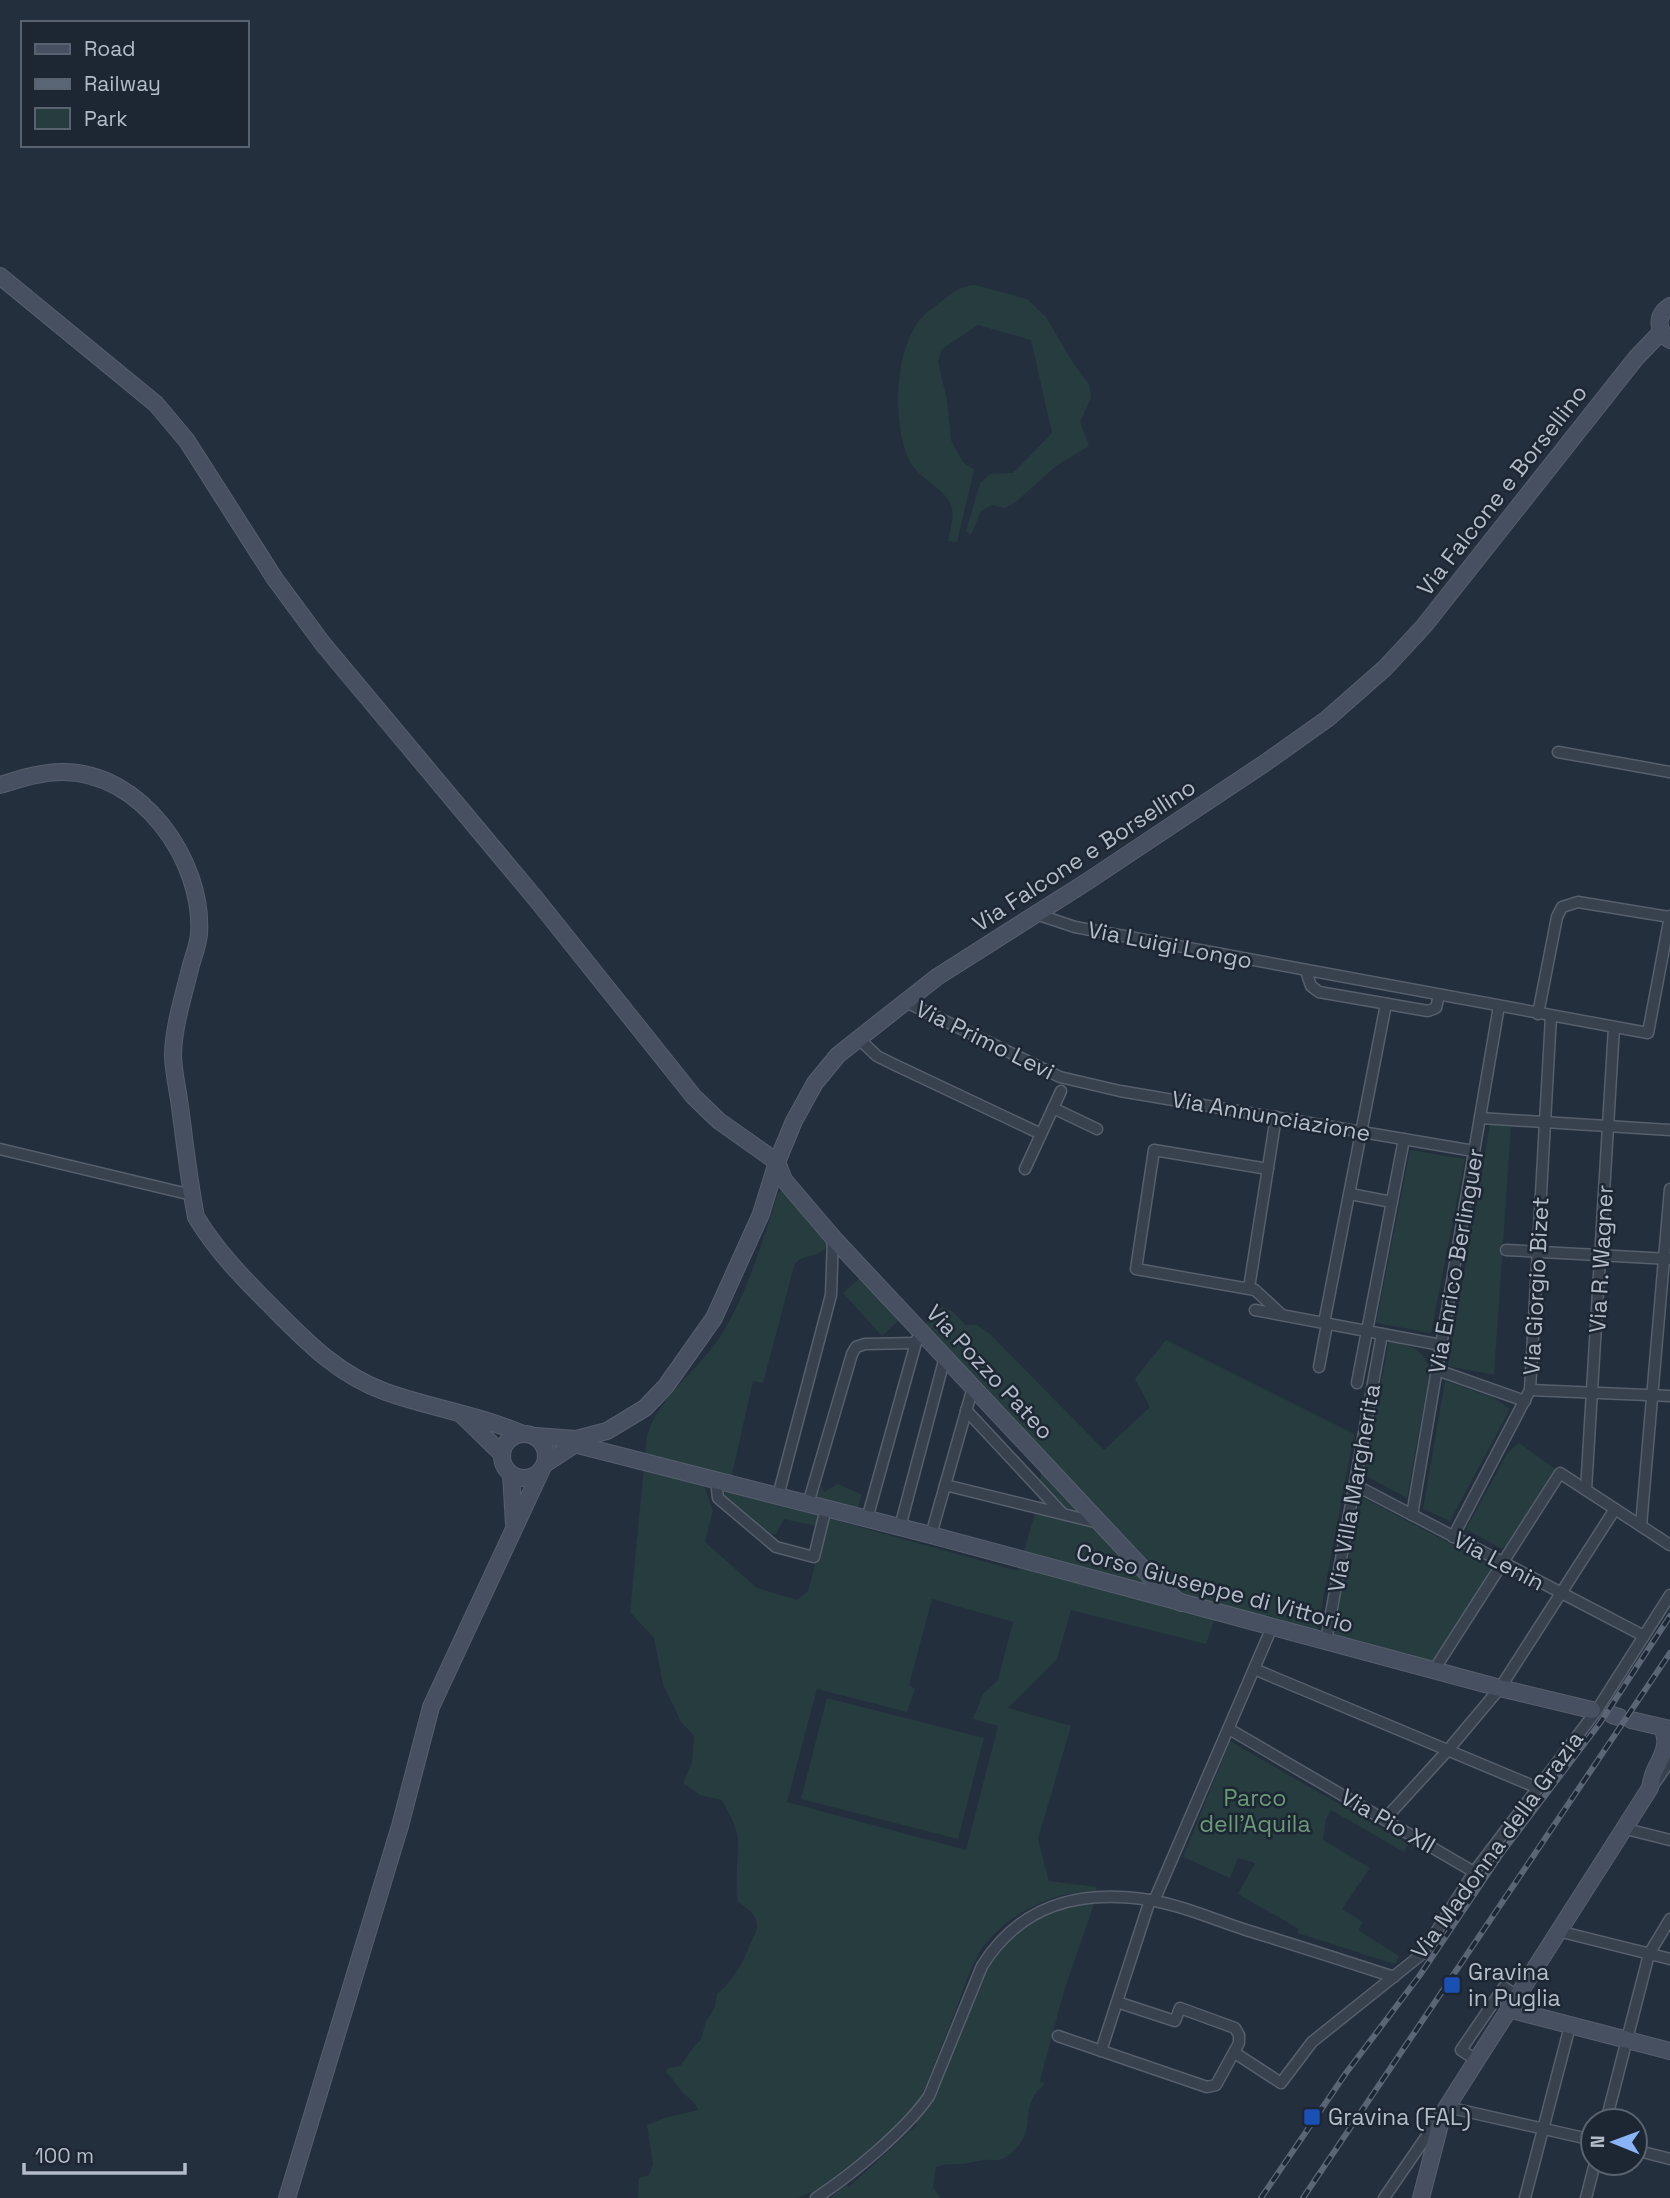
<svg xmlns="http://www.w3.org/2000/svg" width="1670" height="2198" viewBox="0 0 1670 2198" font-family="'Space Grotesk',sans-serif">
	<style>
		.green { fill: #263c3f; fill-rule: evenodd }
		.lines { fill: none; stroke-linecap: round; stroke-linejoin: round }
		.street-casing { stroke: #565f6c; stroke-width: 13 }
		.secondary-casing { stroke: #565f6c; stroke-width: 18 }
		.street { stroke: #38414e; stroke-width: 10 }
		.secondary { stroke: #465061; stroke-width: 16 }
		.rail-casing { stroke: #5a6575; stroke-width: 6 }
		.rail { stroke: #1d2633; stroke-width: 3.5; stroke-dasharray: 10; stroke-linecap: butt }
		.transit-dot { fill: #1a4fb4; stroke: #1d2633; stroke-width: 2.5 }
		.labels { text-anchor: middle; stroke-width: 5; stroke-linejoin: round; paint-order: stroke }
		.street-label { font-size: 23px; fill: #b4bcc9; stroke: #1d2633 }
		.park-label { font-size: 23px; fill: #6b9a76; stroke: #1d2633 }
		.poi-label { font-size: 23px; fill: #b4bcc9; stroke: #1d2633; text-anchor: start }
	</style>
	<rect width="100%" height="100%" fill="#242f3e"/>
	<g class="green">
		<path d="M975,285L1027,299L1046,317L1073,363L1089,384L1091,398L1080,422L1089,446L1056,466L1017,501L1005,508L992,505L981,511L971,535L966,531L980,483L990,474L1013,473L1052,433L1031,340L978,325L942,349L938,362L947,400L951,440L963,462L974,470L957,542L948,541C950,531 954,518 952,509C949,490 920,480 910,462C892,425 894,356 918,322C924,314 934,307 942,301C953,292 960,286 975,285Z"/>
		<polygon points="1490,1124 1511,1127 1494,1375 1448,1366"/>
		<polygon points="1410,1150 1465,1159 1431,1333 1376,1323"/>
		<path d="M782,1190L830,1243C817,1262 804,1250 794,1266L763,1383L753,1381L732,1475L703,1483L713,1511L705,1542L757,1588L797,1600L808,1591L825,1528L784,1519L776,1534H765L724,1498L726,1490L1018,1571L1039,1500L1042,1451L925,1325L942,1307L952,1311L966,1325H977L990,1334L1104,1450L1150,1407L1135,1379L1166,1340L1354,1434L1317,1631L1267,1615L1265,1617L1219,1605L1206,1644L1071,1610L1057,1659L1008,1708L1071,1726L1038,1839L1049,1881L1097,1887L1096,1891C1054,1891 1008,1913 983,1947C971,1965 964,1987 957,2007C945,2037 933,2068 921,2098L910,2113L845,2171L825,2186L798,2198H638L639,2178L649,2175L653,2164L647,2125L665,2118L698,2110C695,2100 688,2099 682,2092C676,2085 673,2078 666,2072L668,2068L680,2066L695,2045L700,2041L707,2020L715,2007L717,1994L726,1986L741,1965L757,1929C758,1914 749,1910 738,1902C735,1881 738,1861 738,1840C737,1827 730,1815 724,1804L722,1800L700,1795L683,1783L692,1762L694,1736L681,1722L663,1684L654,1638L630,1612L647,1436C657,1399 699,1369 720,1337C748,1292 762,1243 778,1193ZM932,1599L1013,1622L998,1680L983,1694L973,1719L998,1726L966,1850L787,1802L817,1689L907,1712L915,1689L909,1685Z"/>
		<polygon points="861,1277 900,1319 882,1336 843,1293"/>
		<path d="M1389,1341C1412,1347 1422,1346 1430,1370L1407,1498L1364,1475Z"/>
		<polygon points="1445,1381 1492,1397 1510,1409 1450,1521 1423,1509"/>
		<polygon points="1519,1443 1555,1469 1505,1548 1500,1548 1466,1529 1508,1452"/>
		<polygon points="838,1484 862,1495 857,1509 815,1497 822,1486 824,1492"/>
		<polygon points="1360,1496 1493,1566 1433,1662 1334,1635"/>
		<polygon points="827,1698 984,1738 958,1839 801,1799"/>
		<polygon points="1230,1741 1408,1844 1404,1852 1331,1810 1326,1819 1323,1840 1370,1868 1342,1909 1363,1922 1358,1930 1399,1956 1395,1964 1297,1933 1299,1929 1238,1894 1255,1863 1238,1858 1230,1878 1183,1857"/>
		<path d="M1078,1904H1094L1064,1991L1040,2081L1045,2084C1014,2108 1043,2132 1006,2157C999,2162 992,2159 985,2160C977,2161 970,2163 963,2164C953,2165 945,2163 936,2167L933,2187L940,2198H830L846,2184L849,2187L917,2125L916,2120C932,2102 939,2082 948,2059C963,2024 974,1983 997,1952C1012,1932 1054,1909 1078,1904Z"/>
	</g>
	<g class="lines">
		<g class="street-casing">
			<g id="street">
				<polyline points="1558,752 1670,772"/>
				<polyline points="1036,914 1075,927 1648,1033 1670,916"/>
				<polyline points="1306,971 1311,986 1319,992 1428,1011 1436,1008 1439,995"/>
				<polyline points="904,1001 1060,1077 1120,1091 1474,1151"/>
				<polyline points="1538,1014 1557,917 1562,907 1578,902 1670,917"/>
				<polyline points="858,1038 877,1056 893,1064 1041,1134"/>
				<polyline points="1053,1108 1097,1129"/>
				<polyline points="1480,1118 1670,1130"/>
				<polyline points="0,1149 192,1195"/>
				<polyline points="1025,1169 1061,1091"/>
				<polyline points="1268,1169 1154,1150 1136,1269 1255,1290 1282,1315"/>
				<polyline points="1350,1194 1392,1202"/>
				<polyline points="1506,1250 1670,1259"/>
				<polyline points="1249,1288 1276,1117"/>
				<polyline points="1255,1310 1441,1345"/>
				<polyline points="1324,1323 1386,1004"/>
				<polyline points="1319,1367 1327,1324"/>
				<polyline points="1437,1370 1525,1401"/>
				<polyline points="1357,1383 1404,1139"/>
				<polyline points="1530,1390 1670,1396"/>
				<polyline points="966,1410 1062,1513"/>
				<polyline points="716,1480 718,1498 776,1547 814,1557 826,1508"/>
				<polyline points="945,1485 1099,1523"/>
				<polyline points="1355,1485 1644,1636"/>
				<polyline points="1586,1490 1614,1027"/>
				<polyline points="778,1496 831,1295 833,1237"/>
				<polyline points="808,1504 852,1354 856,1347 865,1344 915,1343"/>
				<polyline points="1412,1515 1499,1006"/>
				<polyline points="867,1519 917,1339"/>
				<polyline points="1641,1526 1670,1189"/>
				<polyline points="900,1527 945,1357"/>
				<polyline points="931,1535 973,1387"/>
				<polyline points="1453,1537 1530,1390 1551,1016"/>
				<polyline points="1326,1641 1382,1334"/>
				<polyline points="1254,1669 1538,1788"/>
				<polyline points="1434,1670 1560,1473 1670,1545"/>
				<polyline points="1229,1729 1474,1872"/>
				<polyline points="1654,1784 1670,1761"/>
				<polyline points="1385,1819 1448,1750 1500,1688 1615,1509"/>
				<polyline points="1626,1829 1670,1840"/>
				<polyline points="1154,1901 1272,1627"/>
				<polyline points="1558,1931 1670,1959"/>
				<polyline points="1058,2036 1207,2087 1216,2085 1239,2043 1239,2035 1235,2028 1180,2008 1175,2021 1117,2002"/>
				<polyline points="1101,2051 1150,1900"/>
				<polyline points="1235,2053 1281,2083 1312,2042 1422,1954 1474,1872 1597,1710 1670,1595"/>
				<polyline points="1476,2060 1461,2050 1504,1987 1517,1996"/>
				<polyline points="1447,2107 1593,2140"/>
				<polyline points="1606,2121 1649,1954 1670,1919"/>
				<polyline points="1635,2150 1670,2159"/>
				<path d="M816,2198C851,2175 906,2130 929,2096L982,1966C1021,1904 1080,1889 1149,1900C1181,1905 1215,1920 1246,1930C1295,1945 1345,1961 1394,1977"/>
				<polyline points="1384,2198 1437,2121"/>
				<polyline points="1525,2198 1570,2026"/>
				<polyline points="1586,2198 1595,2163"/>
			</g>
		</g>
		<g class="secondary-casing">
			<g id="secondary">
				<polyline points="0,276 156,404 187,441 275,579 323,644 536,899 694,1097 719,1121 777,1162 784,1180 836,1241 1161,1588 1181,1603"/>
				<path d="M1670,306C1656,315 1656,330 1670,340"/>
				<path d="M0,785C20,779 41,772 62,772C141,771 204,861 199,934C198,945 194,955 191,965C184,994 174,1024 173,1054C173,1071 178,1090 180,1107C185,1144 189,1181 196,1217C216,1250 241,1276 268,1303C304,1339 336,1374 386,1392C431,1408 479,1415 523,1434"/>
				<polyline points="461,1414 502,1454"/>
				<circle cx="524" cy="1456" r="22"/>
				<polyline points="535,1436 576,1439 607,1431 645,1408 666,1386 714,1318 761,1214 777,1162 794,1121 815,1083 838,1055 937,977 1088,881 1265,763 1327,719 1385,668 1424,626 1636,358 1661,332"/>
				<polyline points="574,1444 931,1535 1500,1688 1592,1710"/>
				<polyline points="545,1464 583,1439"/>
				<polyline points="511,1474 514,1524"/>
				<polyline points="1612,1715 1619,1717"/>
				<polyline points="1631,1720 1670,1729"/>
				<polyline points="1508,2009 1670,2051"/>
				<polyline points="287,2198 400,1826 431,1707 541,1471"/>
				<path d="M1421,2198L1443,2113L1650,1788C1651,1782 1652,1776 1655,1770C1662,1757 1670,1742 1662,1728"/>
			</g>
		</g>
		<use href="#street" class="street"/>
		<use href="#secondary" class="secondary"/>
		<g class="rail-casing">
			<g id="rail">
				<polyline points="1261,2198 1346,2073 1420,1975 1501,1854 1600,1723 1670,1616"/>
				<polyline points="1303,2198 1670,1653"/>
			</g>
		</g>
		<use href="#rail" class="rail"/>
	</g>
	<g class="transit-dot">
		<rect x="1443" y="1976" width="18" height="18" rx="3.5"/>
		<rect x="1303" y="2108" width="18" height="18" rx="3.5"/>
	</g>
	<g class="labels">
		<g class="street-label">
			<text transform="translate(1502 490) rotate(-52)" y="8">Via Falcone e Borsellino</text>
			<text transform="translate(1084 855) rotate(-33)" y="8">Via Falcone e Borsellino</text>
			<text transform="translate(1170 945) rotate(11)" y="8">Via Luigi Longo</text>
			<text transform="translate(985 1040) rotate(26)" y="8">Via Primo Levi</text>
			<text transform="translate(1271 1116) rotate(10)" y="8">Via Annunciazione</text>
			<text transform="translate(1601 1259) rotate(-87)" y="8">Via R. Wagner</text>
			<text transform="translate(1456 1261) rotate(-80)" y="8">Via Enrico Berlinguer</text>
			<text transform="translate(1536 1286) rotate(-87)" y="8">Via Giorgio Bizet</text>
			<text transform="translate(990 1372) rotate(47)" y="8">Via Pozzo Pateo</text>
			<text transform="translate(1354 1488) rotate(-80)" y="8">Via Villa Margherita</text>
			<text transform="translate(1499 1561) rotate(28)" y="8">Via Lenin</text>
			<text transform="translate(1215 1588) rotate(15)" y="8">Corso Giuseppe di Vittorio</text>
			<text transform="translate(1388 1821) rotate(30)" y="8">Via Pio XII</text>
			<text transform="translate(1497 1845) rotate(-54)" y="8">Via Madonna della Grazia</text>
		</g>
		<g class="park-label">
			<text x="1255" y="1806">Parco<tspan x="1255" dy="26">dell'Aquila</tspan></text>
		</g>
		<g class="poi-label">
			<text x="1468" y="1980">Gravina<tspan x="1468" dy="26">in Puglia</tspan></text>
			<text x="1328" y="2125">Gravina (FAL)</text>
		</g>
	</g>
	<rect x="21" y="21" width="228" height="126" fill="#1d2633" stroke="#59626f" stroke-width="2"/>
	<rect x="35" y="44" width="35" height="10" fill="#465061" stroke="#59626f" stroke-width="2"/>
	<text x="84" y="56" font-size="21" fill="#b4bcc9">Road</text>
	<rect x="35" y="79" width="35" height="10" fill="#5a6575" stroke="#59626f" stroke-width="2"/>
	<text x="84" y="91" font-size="21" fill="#b4bcc9">Railway</text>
	<rect x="35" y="108" width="35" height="21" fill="#263c3f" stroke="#59626f" stroke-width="2"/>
	<text x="84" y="126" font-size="21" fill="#b4bcc9">Park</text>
	<g transform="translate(1614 2142) rotate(271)"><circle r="33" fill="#1d2633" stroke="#59626f" stroke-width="2"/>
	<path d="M0-5L12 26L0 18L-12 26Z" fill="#8ab4f8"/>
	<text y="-10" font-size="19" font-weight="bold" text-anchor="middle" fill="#b4bcc9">N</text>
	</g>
	<path d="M24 2163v10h161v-10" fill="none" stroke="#b4bcc9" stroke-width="3.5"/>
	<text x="35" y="2163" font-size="21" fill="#b4bcc9" stroke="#1d2633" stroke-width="5" paint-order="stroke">100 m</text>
</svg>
